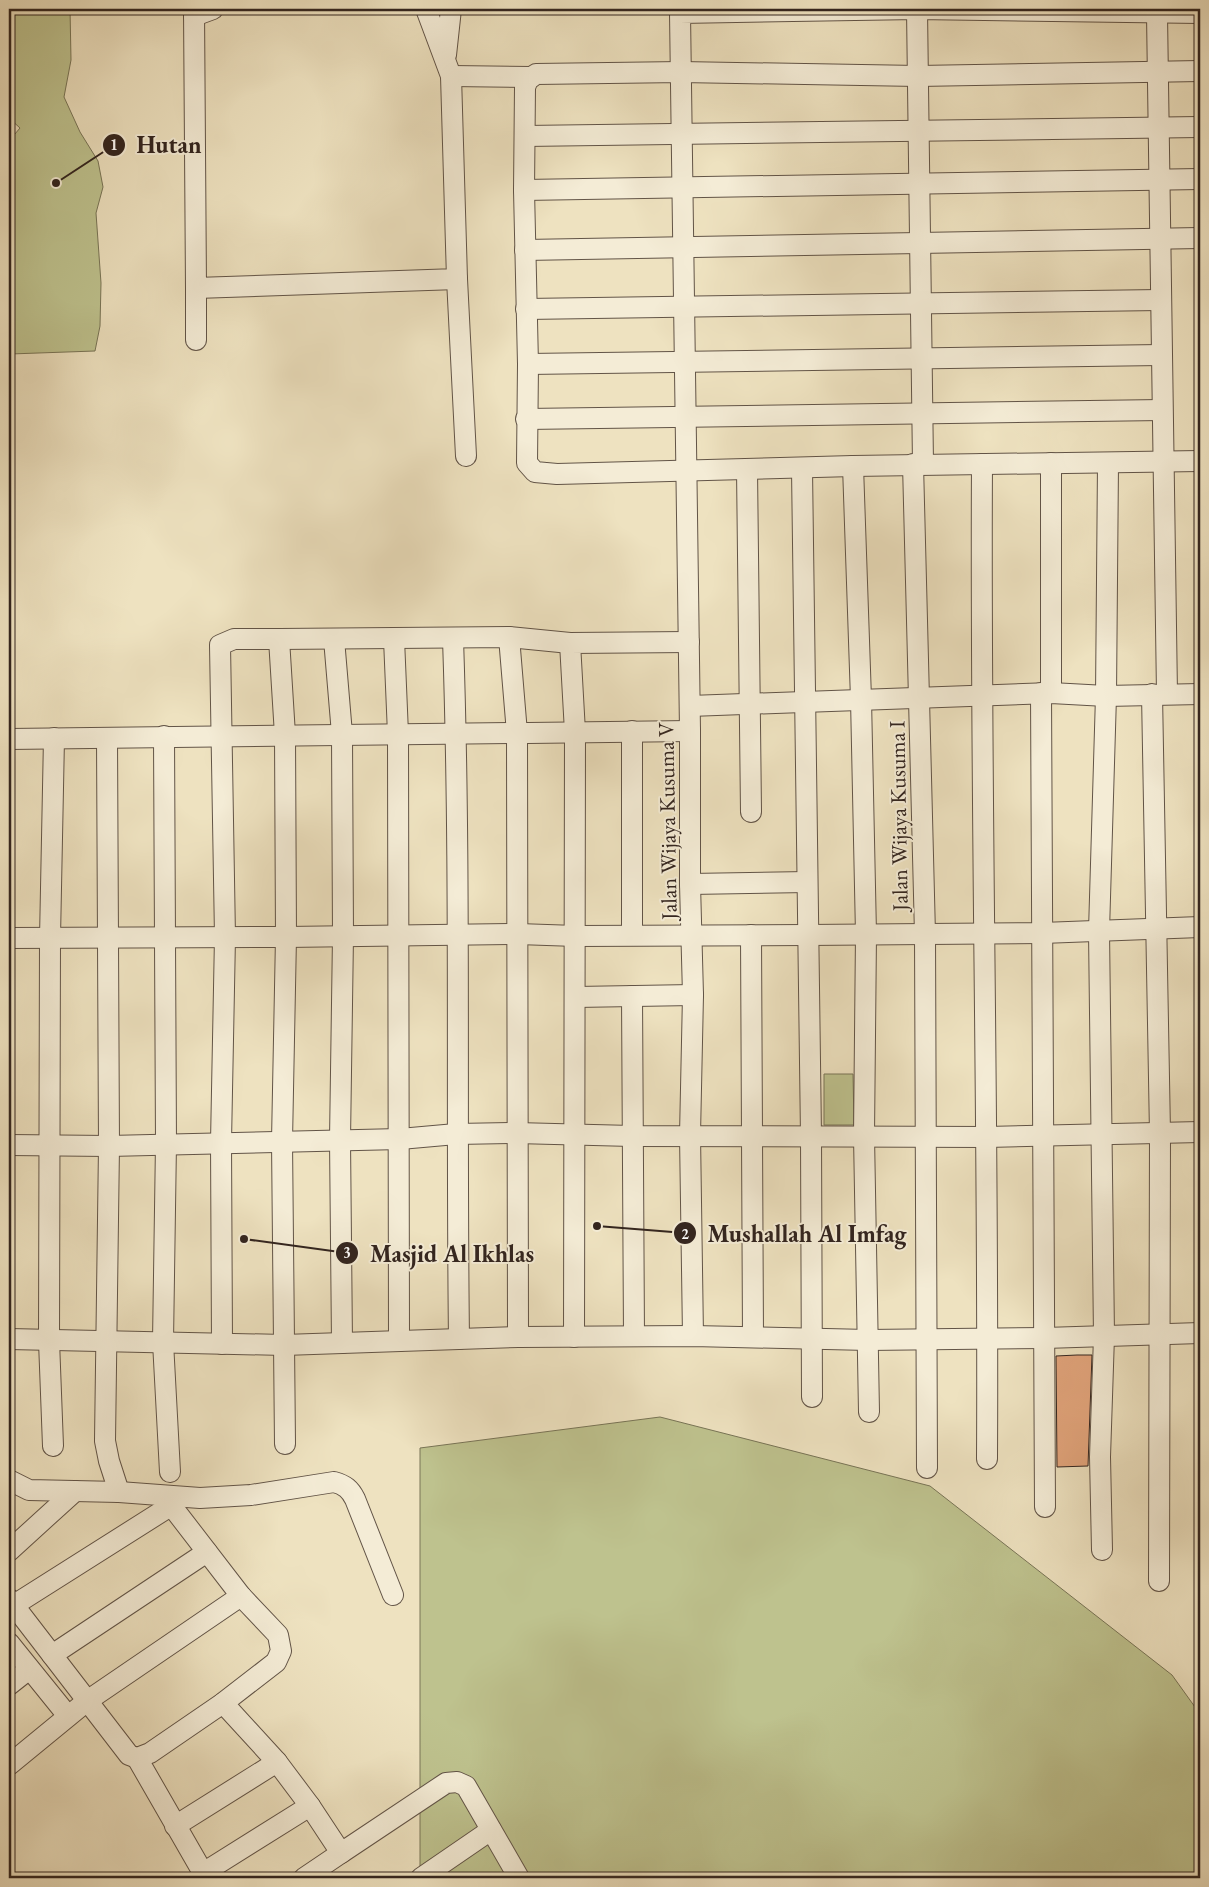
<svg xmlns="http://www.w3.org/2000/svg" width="1209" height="1887" viewBox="0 0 1209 1887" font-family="'EB Garamond',serif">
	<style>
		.green { fill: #bec28e; stroke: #787456 }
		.building { fill: #e2a47b; stroke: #33251f }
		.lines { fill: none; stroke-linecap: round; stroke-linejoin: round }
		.minor-casing { stroke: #625447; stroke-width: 22 }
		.minor { stroke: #f4ecd6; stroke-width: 20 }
		.labels { text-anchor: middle; stroke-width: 4; stroke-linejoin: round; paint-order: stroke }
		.street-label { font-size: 22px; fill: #33251f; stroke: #f4ecd6 }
		.leader { fill: none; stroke: #33251f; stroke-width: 2 }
		.callout-dot { fill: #33251f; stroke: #f4ecd6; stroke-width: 2 }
		.mark-label { font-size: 15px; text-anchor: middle; font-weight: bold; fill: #fff }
		.callout-label { font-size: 24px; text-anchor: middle; font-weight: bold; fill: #33251f; stroke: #f4ecd6; stroke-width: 4; stroke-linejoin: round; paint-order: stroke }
	</style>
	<rect width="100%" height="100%" fill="#eee2c0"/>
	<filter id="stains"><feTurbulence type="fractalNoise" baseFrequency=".004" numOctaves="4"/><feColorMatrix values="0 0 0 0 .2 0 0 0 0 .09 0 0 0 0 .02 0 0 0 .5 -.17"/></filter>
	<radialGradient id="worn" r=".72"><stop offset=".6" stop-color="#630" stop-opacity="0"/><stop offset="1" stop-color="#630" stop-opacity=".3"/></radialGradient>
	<g class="green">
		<polygon points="9,9 70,9 71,60 64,97 80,132 98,161 103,187 96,213 101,283 100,326 95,351 10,354 9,141 20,128 9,118"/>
		<polygon points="824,1074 853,1074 854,1125 824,1125"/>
		<polygon points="660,1417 930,1486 1172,1675 1200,1714 1200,1878 420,1878 420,1448"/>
	</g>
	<polygon class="building" points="1077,1355 1092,1355 1088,1466 1057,1467 1056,1356"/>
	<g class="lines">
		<g class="minor-casing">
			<g id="minor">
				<polyline points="194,9 196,288 457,279 451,76 426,9"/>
				<polyline points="917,9 923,464"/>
				<polyline points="1157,14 1167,694"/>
				<polyline points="194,16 213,9"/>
				<polyline points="446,55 451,9"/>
				<polyline points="1200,71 918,76 681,72 536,74 528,80 525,87 524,190 528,364 527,463 535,472 557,474 853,466 1200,461"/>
				<polyline points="451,76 531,77"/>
				<polyline points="525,136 1200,127"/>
				<polyline points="524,190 1200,179"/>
				<polyline points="525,250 1200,238"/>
				<polyline points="457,279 466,456"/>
				<polyline points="196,288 196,340"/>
				<polyline points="526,309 1160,300"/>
				<polyline points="528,364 1161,355"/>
				<polyline points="526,419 1162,410"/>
				<polyline points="1051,463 1051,693"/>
				<polyline points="913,464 925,934 927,1468"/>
				<path d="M982,464C980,796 989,1128 987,1459"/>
				<polyline points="853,466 861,699 866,934 864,1136 869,1412"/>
				<polyline points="747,469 751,812"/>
				<polyline points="802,469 811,1136 812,1397"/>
				<polyline points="509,637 517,733 518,1337"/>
				<polyline points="279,639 285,735 286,937 282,1141 285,1444"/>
				<polyline points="334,639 342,734 343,936 340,1140 342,1343"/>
				<polyline points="394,639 398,734 399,1341"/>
				<path d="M453,639C461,872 456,1106 459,1339"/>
				<polyline points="1041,693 1045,1507"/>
				<polyline points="1152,694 1160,1133 1159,1581"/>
				<polyline points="690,706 1051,693 1106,696 1200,694"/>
				<polyline points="164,736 166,1143 163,1342 170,1472"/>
				<polyline points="107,738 109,1146 105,1441 109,1461 119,1492"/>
				<polyline points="9,739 690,731"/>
				<polyline points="690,884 807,882"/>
				<polyline points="632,934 632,731"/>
				<polyline points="751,935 753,1337"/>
				<polyline points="9,938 286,937 518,934 576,936 807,935 1042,933 1200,927"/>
				<polyline points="632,996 634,1336"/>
				<polyline points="576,997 693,995"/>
				<polyline points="9,1145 109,1146 400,1139 456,1134 516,1133 632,1136 987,1137 1200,1132"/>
				<polyline points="693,1336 690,1135 693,995 690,884 690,731 680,13 917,9 1200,13"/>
				<polyline points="574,1337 575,732 570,643 689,642"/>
				<polyline points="9,1339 284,1345 518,1337 693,1336 868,1340 1045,1338 1200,1333"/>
				<polyline points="222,1344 221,1142 225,937 220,645 234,639 279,639 509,637 570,643"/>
				<polyline points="53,1446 49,1341 50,938 54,738"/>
				<path d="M9,1480L29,1490L119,1492L200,1498L251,1495L334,1482C345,1485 350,1489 355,1499L393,1595"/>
				<polyline points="1102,1550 1100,1457 1104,1336 1099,931 1106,696 1108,463"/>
				<polyline points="9,1551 75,1491"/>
				<polyline points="9,1599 129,1755 137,1758 150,1753 223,1703 276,1662 281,1651 278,1635 241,1596 164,1496"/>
				<polyline points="14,1605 172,1505"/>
				<polyline points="9,1643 68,1716"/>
				<polyline points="52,1655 207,1552"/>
				<polyline points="9,1685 28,1670"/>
				<polyline points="223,1703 277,1762 310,1806 341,1853 446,1783 457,1782 466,1786 519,1878"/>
				<polyline points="137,1758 206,1878"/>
				<polyline points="9,1765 87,1701 241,1596"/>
				<polyline points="175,1826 277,1762"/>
				<polyline points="203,1873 310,1806"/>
				<polyline points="304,1878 341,1853"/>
				<polyline points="421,1878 491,1830"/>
			</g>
		</g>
		<use href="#minor" class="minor"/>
	</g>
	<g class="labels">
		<g class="street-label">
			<text transform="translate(898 816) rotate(-91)" y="8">Jalan Wijaya Kusuma I</text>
			<text transform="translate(667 821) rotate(-91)" y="8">Jalan Wijaya Kusuma V</text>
		</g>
	</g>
	<path class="leader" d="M56 183L114 145M597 1226L685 1233M244 1239L347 1253"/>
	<g class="callout-dot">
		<circle cx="56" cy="183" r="5"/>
		<circle cx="597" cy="1226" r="5"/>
		<circle cx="244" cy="1239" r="5"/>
		<circle cx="114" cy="145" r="12"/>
		<circle cx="685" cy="1233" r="12"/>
		<circle cx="347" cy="1253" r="12"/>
	</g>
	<g class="mark-label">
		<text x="114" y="150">1</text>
		<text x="685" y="1239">2</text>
		<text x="347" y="1258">3</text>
	</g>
	<g class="callout-label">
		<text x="169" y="153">Hutan</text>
		<text x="807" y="1242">Mushallah Al Imfag</text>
		<text x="452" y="1262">Masjid Al Ikhlas</text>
	</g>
	<rect width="1209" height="1887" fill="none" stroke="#eee2c0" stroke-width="30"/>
	<rect x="10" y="10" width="1189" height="1867" fill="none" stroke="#33251f" stroke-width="2.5"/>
	<rect x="15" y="15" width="1179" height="1857" fill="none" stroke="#33251f"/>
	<rect width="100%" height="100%" filter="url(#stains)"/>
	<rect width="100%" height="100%" fill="url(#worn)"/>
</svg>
